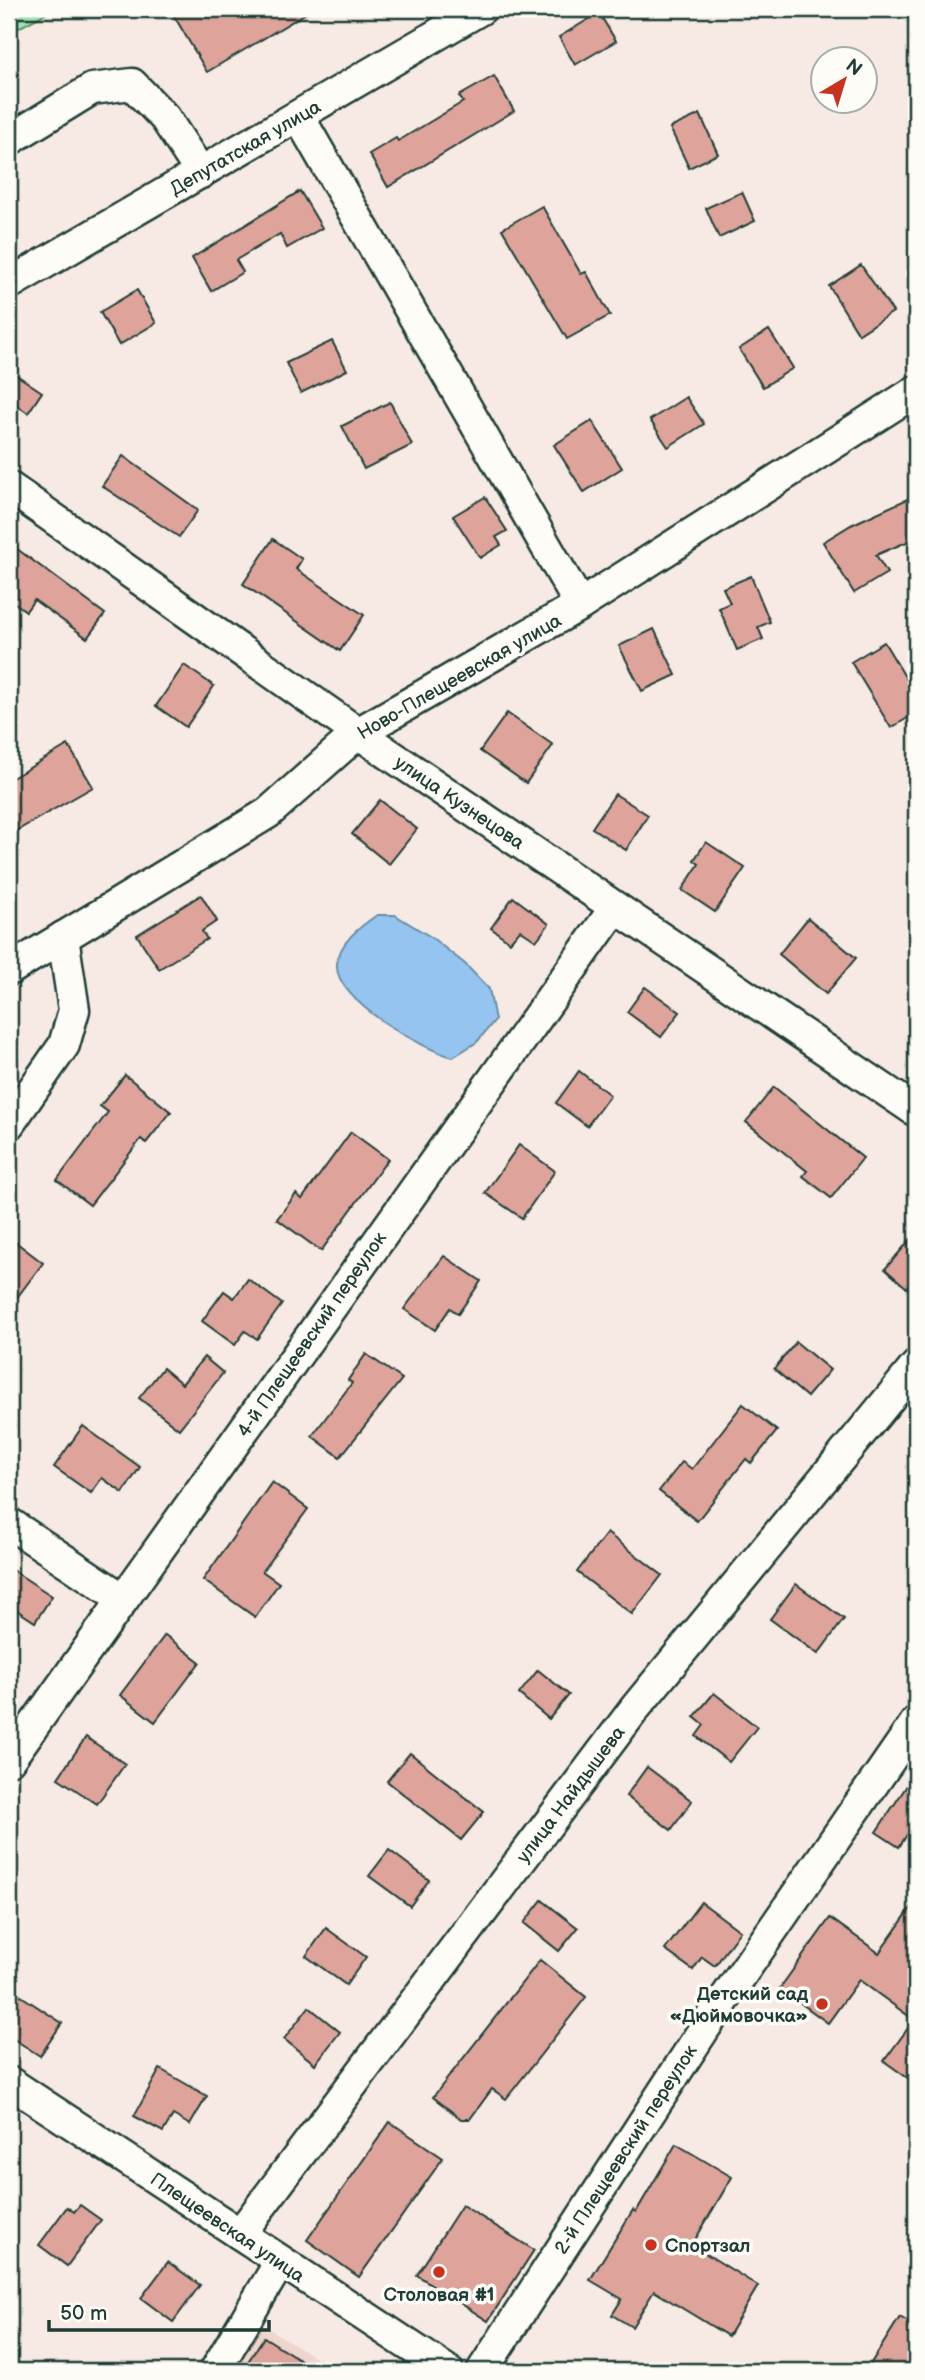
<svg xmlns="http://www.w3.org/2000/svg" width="925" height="2380" viewBox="0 0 925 2380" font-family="'Balsamiq Sans',sans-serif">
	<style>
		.built { fill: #f0d5cf }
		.green { fill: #9ee4b0; stroke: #5e9072; stroke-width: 2 }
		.water { fill: #95c4f0; stroke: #668ea5; stroke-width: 2 }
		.building { fill: #dea49b; stroke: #1f3d34; stroke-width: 2 }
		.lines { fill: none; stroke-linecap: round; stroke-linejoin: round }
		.minor-casing { stroke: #1f3d34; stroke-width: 35 }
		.minor { stroke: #fdfcf7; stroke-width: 30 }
		.poi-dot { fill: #c8321e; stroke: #fdfcf7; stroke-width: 2.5 }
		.labels { text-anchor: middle; stroke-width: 7; stroke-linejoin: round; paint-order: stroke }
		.street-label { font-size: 19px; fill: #1f3d34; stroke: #fdfcf7 }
		.poi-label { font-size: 19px; font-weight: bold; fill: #1f3d34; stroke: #fdfcf7; text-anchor: end }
	</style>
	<rect width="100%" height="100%" fill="#f7eae5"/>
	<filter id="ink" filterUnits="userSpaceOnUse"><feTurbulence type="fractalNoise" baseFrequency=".0143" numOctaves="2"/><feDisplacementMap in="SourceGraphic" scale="14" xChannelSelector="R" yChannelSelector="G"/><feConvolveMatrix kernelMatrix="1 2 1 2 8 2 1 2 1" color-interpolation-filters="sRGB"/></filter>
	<g filter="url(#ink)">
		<polygon class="built" points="260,2323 338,2371 232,2371"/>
		<polygon class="green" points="9,9 54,9 9,33"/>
		<path class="water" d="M377,915H395L431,937L465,964L489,989L495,1020L477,1042L453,1057C423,1050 333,999 337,964C339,942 361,926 377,915Z"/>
		<g class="building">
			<polygon points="170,9 313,9 207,72"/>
			<polygon points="599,13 616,41 575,65 559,37"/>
			<polygon points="494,76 514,111 388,187 369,154 396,138 398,141 463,102 459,96"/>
			<polygon points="700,114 718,154 689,168 670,128"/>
			<polygon points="300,191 322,228 287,248 280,234 236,260 243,272 211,291 192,258"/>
			<polygon points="742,192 755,221 719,238 706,208"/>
			<polygon points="542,206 581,274 586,272 610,315 567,339 502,229"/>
			<polygon points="861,265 893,312 859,334 829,286"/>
			<polygon points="137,290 156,323 119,345 100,312"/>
			<polygon points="769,330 793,368 763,387 739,349"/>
			<polygon points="332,341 347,370 301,393 286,363"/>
			<polygon points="9,370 42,392 28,413 9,400"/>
			<polygon points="686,397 704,424 668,447 650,420"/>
			<polygon points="390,402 412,445 364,469 342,426"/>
			<polygon points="592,421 622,468 584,492 554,445"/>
			<polygon points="123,456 198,510 179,537 102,486"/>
			<polygon points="916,495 916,538 876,555 887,573 854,593 823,542 851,525"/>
			<polygon points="485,497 507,531 496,537 501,545 480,558 453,516"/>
			<polygon points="273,539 302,559 296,569 364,615 340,651 243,584"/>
			<polygon points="9,543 105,614 87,638 34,600 26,611 9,599"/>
			<polygon points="751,576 770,622 758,627 763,639 737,650 719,608 730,603 723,588"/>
			<polygon points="654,629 676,675 642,691 619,646"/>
			<polygon points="884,642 916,695 916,713 891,728 851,662"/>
			<polygon points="184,665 214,686 186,727 156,706"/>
			<polygon points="507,713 553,745 526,783 480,751"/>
			<polygon points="68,745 93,787 9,835 9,780"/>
			<polygon points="615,794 648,815 626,850 592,828"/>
			<polygon points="380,800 417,829 389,864 352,834"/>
			<polygon points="706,842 745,868 715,912 682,890 699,864 694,860"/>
			<polygon points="201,895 217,921 202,931 207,939 159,969 137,935"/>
			<polygon points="513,897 549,924 536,941 520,930 510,942 491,928"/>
			<polygon points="808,918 856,958 826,994 779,954"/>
			<polygon points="645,987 680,1012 661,1037 627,1012"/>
			<polygon points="579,1071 610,1095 587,1126 556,1103"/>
			<polygon points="125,1075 171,1112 146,1143 141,1139 90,1205 57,1180 108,1112 100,1106"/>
			<polygon points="774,1087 863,1158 831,1198 803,1176 807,1171 746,1122"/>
			<polygon points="351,1132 388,1159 321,1251 277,1219 296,1194 302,1199"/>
			<polygon points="519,1145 555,1171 522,1218 485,1193"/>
			<polygon points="916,1233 916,1296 885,1269"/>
			<polygon points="9,1237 43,1263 9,1308"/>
			<polygon points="444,1256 481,1281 458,1314 450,1308 435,1330 404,1309"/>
			<polygon points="248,1279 282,1304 257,1339 245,1331 235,1345 202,1321 224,1291 234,1298"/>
			<polygon points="796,1342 830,1370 807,1397 774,1369"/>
			<polygon points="366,1354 402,1379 340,1457 312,1436 352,1383 348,1380"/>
			<polygon points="204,1357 223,1373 179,1429 139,1398 163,1368 182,1384"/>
			<polygon points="743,1404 777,1431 751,1463 746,1459 697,1521 659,1491 682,1462 692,1469"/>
			<polygon points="83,1426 140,1467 123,1493 102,1478 91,1493 54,1467"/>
			<polygon points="272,1482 308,1509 262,1571 279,1583 255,1617 203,1580"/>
			<polygon points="607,1533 662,1575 632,1614 577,1572"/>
			<polygon points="9,1568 52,1596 35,1622 9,1605"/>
			<polygon points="796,1584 844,1619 818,1654 770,1619"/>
			<polygon points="165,1635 200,1662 155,1722 120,1695"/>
			<polygon points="538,1670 569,1695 549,1719 519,1694"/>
			<polygon points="714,1693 757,1727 729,1762 696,1736 704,1725 694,1717"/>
			<polygon points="86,1737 125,1764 97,1804 58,1778"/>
			<polygon points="410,1753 484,1812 461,1840 387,1781"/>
			<polygon points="647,1767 692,1801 671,1830 626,1796"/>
			<polygon points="916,1772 916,1821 899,1847 876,1832"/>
			<polygon points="389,1850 429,1880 410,1906 369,1876"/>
			<polygon points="542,1900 578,1928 559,1951 524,1923"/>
			<polygon points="916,1901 916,2084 884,2061 914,2020 859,1980 828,2023 780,1988 830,1918 879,1953"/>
			<polygon points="701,1902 740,1931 715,1966 702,1957 693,1970 665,1950"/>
			<polygon points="326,1928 366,1957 346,1985 306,1956"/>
			<polygon points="540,1960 586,1997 506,2099 492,2089 470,2119 461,2119 433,2097"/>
			<polygon points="9,1988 62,2023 40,2056 9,2036"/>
			<polygon points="309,2007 340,2032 315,2064 284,2039"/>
			<polygon points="160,2069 207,2096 190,2125 173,2115 163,2132 134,2116"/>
			<polygon points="390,2122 443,2158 359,2277 307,2240"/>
			<polygon points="676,2144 732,2177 692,2245 758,2286 728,2336 654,2291 632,2327 612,2315 622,2299 590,2280 633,2210 636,2212"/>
			<polygon points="80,2205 101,2220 67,2266 39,2245 67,2207 74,2212"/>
			<polygon points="462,2205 534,2250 488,2321 417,2275"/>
			<polygon points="168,2262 200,2285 173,2322 141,2298"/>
			<polygon points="900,2317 916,2327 916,2371 866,2371"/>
			<polygon points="264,2337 318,2371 242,2371"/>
		</g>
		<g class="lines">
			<g class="minor-casing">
				<g id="minor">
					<polyline points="299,117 580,605"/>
					<polyline points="9,140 92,89 132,84 165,118 201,173"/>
					<polyline points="9,284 481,9"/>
					<polyline points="9,487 358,733 916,1111"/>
					<polyline points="9,970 268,813 358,733 580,605 916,391"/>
					<polyline points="9,1124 64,1045 74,1010 63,937"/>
					<polyline points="9,1523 123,1599"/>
					<polyline points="9,1760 615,908"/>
					<polyline points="9,2082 448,2371"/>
					<polyline points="240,2234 636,1707 916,1366"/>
					<polyline points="215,2371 280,2262"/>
					<polyline points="482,2371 706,2026 916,1722"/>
				</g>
			</g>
			<use href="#minor" class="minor"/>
		</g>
	</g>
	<g class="poi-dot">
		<circle cx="822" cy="2004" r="7"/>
		<circle cx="651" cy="2245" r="7"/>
		<circle cx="439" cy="2272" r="7"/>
	</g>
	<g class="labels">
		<g class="street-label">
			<text transform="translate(245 147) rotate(-30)" y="7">Депутатская улица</text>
			<text transform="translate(459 676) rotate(-30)" y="7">Ново-Плещеевская улица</text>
			<text transform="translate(460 802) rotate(34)" y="7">улица Кузнецова</text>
			<text transform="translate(311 1334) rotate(-55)" y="7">4-й Плещеевский переулок</text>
			<text transform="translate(570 1794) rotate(-53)" y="7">улица Найдышева</text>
			<text transform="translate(625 2149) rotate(-57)" y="7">2-й Плещеевский переулок</text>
			<text transform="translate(228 2227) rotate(34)" y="7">Плещеевская улица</text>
		</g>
		<g class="poi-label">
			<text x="808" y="2000">Детский сад<tspan x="808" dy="22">«Дюймовочка»</tspan></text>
			<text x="665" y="2252" text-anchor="start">Спортзал</text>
			<text x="439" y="2301" text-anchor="middle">Столовая #1</text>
		</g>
	</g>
	<rect width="925" height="2380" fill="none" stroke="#fdfcf7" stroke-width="35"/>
	<rect x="18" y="18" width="890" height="2345" fill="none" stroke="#1f3d34" stroke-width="2.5" filter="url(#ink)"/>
	<g transform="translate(844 80) rotate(38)"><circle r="33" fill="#fdfcf7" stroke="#a4b0a9" stroke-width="2"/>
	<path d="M0-5L12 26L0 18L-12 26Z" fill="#c8321e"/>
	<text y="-10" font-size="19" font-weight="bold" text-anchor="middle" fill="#1f3d34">N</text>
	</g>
	<path d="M49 2320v10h220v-10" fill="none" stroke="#1f3d34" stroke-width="3.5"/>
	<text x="60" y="2320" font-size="21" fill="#1f3d34" stroke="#fdfcf7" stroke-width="5" paint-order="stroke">50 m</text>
</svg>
